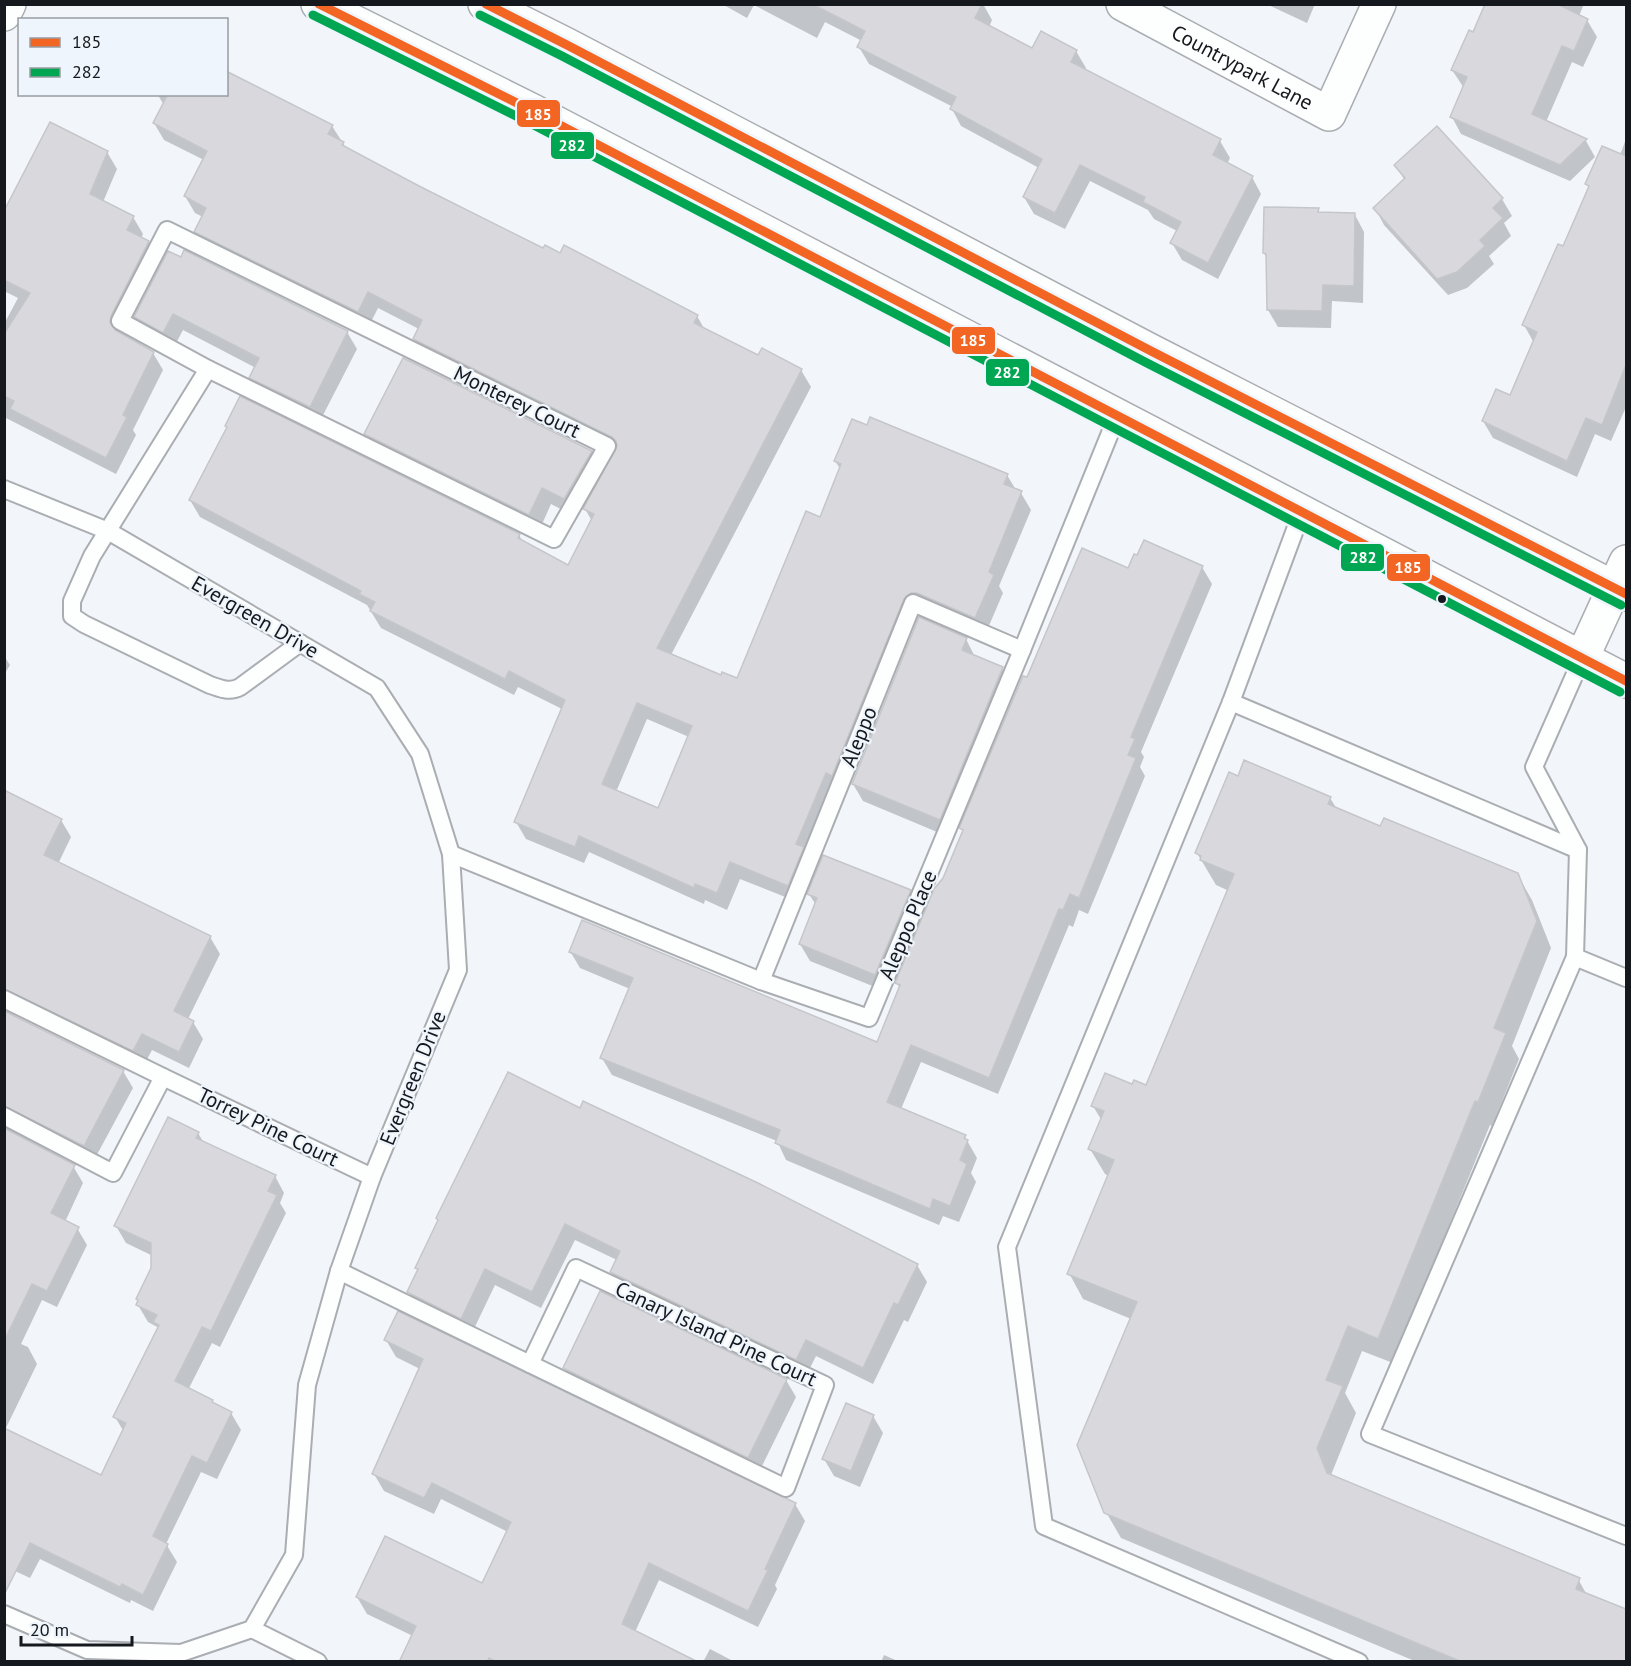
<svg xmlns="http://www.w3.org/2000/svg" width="1631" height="1666" viewBox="0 0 1631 1666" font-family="'PT Sans',sans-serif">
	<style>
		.shadow { fill: #0003; fill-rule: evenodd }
		.building { fill: #d9d9dd; stroke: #c5c6ca; stroke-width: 1.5; fill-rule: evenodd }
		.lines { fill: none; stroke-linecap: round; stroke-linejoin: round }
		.service-casing { stroke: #aaadb1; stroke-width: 20 }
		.minor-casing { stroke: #aaadb1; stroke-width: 36 }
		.primary-casing { stroke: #aaadb1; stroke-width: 36 }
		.service { stroke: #fdfefe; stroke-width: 16 }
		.minor { stroke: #fdfefe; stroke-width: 33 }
		.primary { stroke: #fdfefe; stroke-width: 33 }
		.bus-1-casing { stroke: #eff5fd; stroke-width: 14 }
		.bus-2-casing { stroke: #eff5fd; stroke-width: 14 }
		.bus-1 { stroke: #f26522; stroke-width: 9 }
		.bus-2 { stroke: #00a651; stroke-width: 9 }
		.bus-dot { fill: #15181c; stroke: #eff5fd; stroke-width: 2 }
		.labels { text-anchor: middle; stroke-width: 4.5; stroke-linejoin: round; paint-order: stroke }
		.street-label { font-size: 21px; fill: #15181c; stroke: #eff5fd }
		.line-badge { stroke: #eff5fd; stroke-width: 2 }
		.badge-label { font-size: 16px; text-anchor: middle; font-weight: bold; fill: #fff }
	</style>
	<rect width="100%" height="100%" fill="#f2f6fa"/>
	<g class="shadow">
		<polygon points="722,4 983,4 992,20 989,27 1033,50 1076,51 1086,68 1085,71 1220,141 1230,158 1227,164 1252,177 1261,194 1218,279 1182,260 1172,243 1177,231 1154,219 1148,210 1090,181 1065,229 1034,214 1024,197 1039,168 961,126 952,109 953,107 869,64 859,47 862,41 825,22 817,38 754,5 747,18"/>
		<polygon points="1266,4 1315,4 1307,23"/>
		<polygon points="1487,4 1584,4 1579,16 1587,20 1597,37 1583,67 1572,62 1546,122 1586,141 1595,157 1570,181 1461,134 1452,117 1464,88 1452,70 1474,34"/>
		<path d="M160,94H226L332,126L346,148L489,223L544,250L697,316L705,330L759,357L801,370L811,387L671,655L722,677L738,680L821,519L841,470L835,461L1007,475L1016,490L1021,493L1031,510L999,586L1003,593L985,635L927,610L913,616L798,902L740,879L727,910L705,900L704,904L589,852L584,863L526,839L516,822L562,709L518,687L514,695L381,628L367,605L200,517L190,500L519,535L523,542L569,567L592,521L585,509L617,450L424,356L414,339L419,329L378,308L368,328L206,249L196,232L203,217L195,213L185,196L204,160L164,140L154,123L164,105L159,97ZM647,719L689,737L658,810L616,792Z"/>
		<polygon points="1437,128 1502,199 1512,216 1504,223 1511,236 1489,256 1494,264 1467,288 1448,295 1384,225 1375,208 1405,181 1396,165"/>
		<polygon points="1626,139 1626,407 1611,441 1595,434 1577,477 1493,438 1483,421 1511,397 1534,343 1524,325 1564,248 1589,189 1587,184 1620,155"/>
		<polygon points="107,152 117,169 103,202 133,217 143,234 141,239 148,242 158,259 119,334 153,353 163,370 133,430 136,435 116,474 4,417 4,324 18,298 4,291 4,214"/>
		<polygon points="1318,210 1320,214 1355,215 1364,232 1363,303 1332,301 1331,328 1278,327 1268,310 1268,260 1264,253"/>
		<polygon points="169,253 347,332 357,349 319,423 261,394 251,377 256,368 183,330 173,349 146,334 136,317"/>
		<polygon points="366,434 591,452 601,469 574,516 551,504 539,531 376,451"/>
		<polygon points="1202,567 1212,584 1141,752 1144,757 1140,767 1145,776 1088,914 1079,910 1073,927 1069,925 998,1094 921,1062 901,1109 965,1137 977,1158 971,1173 976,1182 959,1222 943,1216 939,1225 786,1160 777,1141 612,1075 602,1058 630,989 580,968 570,951 878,1044 900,989 897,983 945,879 964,833 961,828 1028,679 1129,570"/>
		<polygon points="966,639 975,657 1002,669 1012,686 949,837 863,801 853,784"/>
		<polygon points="4,656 10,665 4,675"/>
		<polygon points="1239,778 1330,798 1337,809 1381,827 1517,874 1532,900 1551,948 1512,1046 1519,1059 1492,1126 1490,1125 1393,1363 1362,1351 1345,1393 1356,1413 1331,1475 1578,1579 1587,1595 1626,1610 1626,1662 1417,1662 1121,1538 1106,1512 1131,1319 1083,1299 1069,1273 1109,1176 1105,1174 1090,1149 1102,1121 1093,1106 1133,1086 1147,1087 1229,891 1216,885 1197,853"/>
		<polygon points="4,809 61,820 71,837 58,864 210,937 220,954 188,1019 193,1022 203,1039 189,1068 152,1050 143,1067 8,1007 4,1011"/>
		<polygon points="910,891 920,908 885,991 810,961 800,944 816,905 809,894"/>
		<polygon points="4,1013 123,1071 133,1088 93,1162 9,1123 4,1128"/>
		<polygon points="581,1110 917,1265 927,1282 908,1322 904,1320 873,1384 816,1356 806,1376 621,1289 611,1272 617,1260 575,1240 541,1308 495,1285 471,1335 418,1309 409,1292 419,1271 417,1268"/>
		<polygon points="4,1130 73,1166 83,1183 65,1222 77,1228 87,1245 57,1307 42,1300 21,1344 28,1347 37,1364 5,1430 102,1477 124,1432 115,1417 159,1328 148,1322 138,1305 153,1268 153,1256 126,1243 116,1226 198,1133 204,1143 275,1176 284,1193 280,1203 286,1213 220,1347 212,1343 188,1390 231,1413 241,1430 217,1479 201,1472 166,1544 177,1562 153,1611 131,1600 130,1603 40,1559 30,1578 4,1566"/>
		<polygon points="386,1340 795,1504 805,1521 775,1585 777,1589 758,1627 659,1580 635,1632 694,1662 401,1662 413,1636 367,1614 357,1597 482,1585 508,1532 441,1499 434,1514 384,1491 374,1474 420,1369 396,1357"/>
		<polygon points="565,1368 786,1380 796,1397 758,1474 575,1385"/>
		<polygon points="873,1416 883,1433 860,1487 834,1476 824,1459"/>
		<polygon points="710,1649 735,1662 703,1662"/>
		<polygon points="884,1655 900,1662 881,1662"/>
	</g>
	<g class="building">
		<polygon points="812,4 982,4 975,18 1032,48 1041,31 1077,50 1071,62 1221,139 1213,155 1253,176 1208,263 1170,243 1181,222 1143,202 1145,197 1080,165 1055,213 1023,197 1042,159 950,109 956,97 857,47 865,31"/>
		<polygon points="1485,4 1557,4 1588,19 1574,51 1562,46 1532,114 1587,139 1560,165 1450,117 1467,77 1451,70 1469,30 1473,32"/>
		<path d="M226,71L333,125L328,134L344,142L342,145L419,186L543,248L545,245L560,253L564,245L698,315L694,323L758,355L762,348L802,369L657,648L721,675L722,672L737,678L806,511L820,517L841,464L834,461L852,419L867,425L870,417L1008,474L1004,484L1022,491L989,572L994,575L975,618L917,593H911L904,599L832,776L826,773L796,844L804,847L788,886L730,862L717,893L695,884L694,888L579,836L575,847L514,822L565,700L509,671L505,679L370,611L375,602L359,594L361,591L189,500L227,427L225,426L240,396L520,534L518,538L568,565L594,514L583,509L617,446L616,441L612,437L413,339L422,320L368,292L358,312L194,232L206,208L184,196L207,151L153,123L168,94H226ZM637,703L692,726L658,808L602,784Z"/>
		<polygon points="50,122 108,151 90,194 134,216 127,230 149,241 111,316 110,322 115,330 154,352 123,415 127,417 106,458 10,409 14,401 4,396 4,334 30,293 4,280 4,211"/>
		<polygon points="1437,126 1503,198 1493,208 1503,218 1480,240 1485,246 1457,272 1437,279 1373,208 1405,178 1394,165"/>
		<polygon points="1602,146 1626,156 1626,365 1602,425 1586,418 1567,461 1482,421 1496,389 1510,395 1537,332 1522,325 1558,244 1563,246 1589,186 1585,184"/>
		<polygon points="1264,207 1319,208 1318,212 1355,213 1354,286 1323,285 1322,311 1267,310 1266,254 1263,253"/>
		<polygon points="184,250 348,331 310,407 249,378 259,358 173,314 163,333 134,317 168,251 181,257"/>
		<polygon points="403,358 592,451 564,499 542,488 529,515 364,434"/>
		<polygon points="1144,540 1203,566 1131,737 1135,739 1128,755 1136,758 1079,898 1070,894 1063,910 1059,909 989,1078 911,1045 887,1102 966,1135 964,1138 968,1140 960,1160 967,1164 950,1206 933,1199 930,1209 775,1143 780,1130 600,1058 633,978 569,952 582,920 877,1042 900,985 895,983 934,889 943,878 963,830 959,828 1023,676 1027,677 1082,548 1128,568 1134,554 1137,555"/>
		<polygon points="919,617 967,638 962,650 1003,667 940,820 852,784"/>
		<polygon points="1244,760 1331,797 1328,804 1380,826 1384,818 1518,873 1537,921 1494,1028 1506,1033 1478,1102 1475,1101 1378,1339 1348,1326 1326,1380 1343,1386 1317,1448 1327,1473 1580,1578 1576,1589 1626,1609 1626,1662 1462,1662 1104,1513 1077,1445 1137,1302 1067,1274 1114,1160 1088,1149 1104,1111 1091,1106 1105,1073 1132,1084 1134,1080 1146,1085 1234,874 1200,860 1201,856 1195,853 1229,772 1238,776"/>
		<polygon points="4,790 62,819 44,855 211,936 174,1011 194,1021 179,1052 142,1034 133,1051 4,989"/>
		<polygon points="823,855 911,890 875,975 799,944 817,898 807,894"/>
		<polygon points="4,1011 124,1070 84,1146 4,1106"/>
		<polygon points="508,1072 580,1108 583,1101 758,1183 918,1264 898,1305 894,1303 863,1368 806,1340 796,1360 610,1272 620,1251 565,1224 532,1292 485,1269 461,1319 407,1292 418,1269 415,1268 438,1220 436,1218"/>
		<polygon points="168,1117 199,1132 196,1138 276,1175 268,1191 277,1195 211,1331 202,1327 175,1381 213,1400 212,1402 232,1412 207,1463 192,1456 153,1536 168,1544 143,1595 122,1584 120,1587 30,1543 4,1595 4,1428 101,1475 126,1423 113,1417 159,1325 153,1322 157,1315 136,1305 138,1300 136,1299 151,1268 151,1243 114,1226"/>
		<polygon points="4,1128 75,1165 51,1213 79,1227 47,1291 32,1284 4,1341"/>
		<polygon points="600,1291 787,1379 748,1458 563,1368"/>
		<polygon points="398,1311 796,1503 765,1569 768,1570 748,1611 649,1563 622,1624 698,1662 497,1662 489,1658 487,1662 399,1662 416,1626 356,1597 385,1536 482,1583 511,1522 432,1483 424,1498 372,1474 423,1359 384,1340"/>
		<polygon points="846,1403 874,1415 851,1471 822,1459"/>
	</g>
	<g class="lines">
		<g class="service-casing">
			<g id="service">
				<polygon points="167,230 607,446 554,539 208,369 120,321"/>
				<path d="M208,369L92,556L72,601V616L84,624L210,685C220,688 229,693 240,687L300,643"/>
				<polyline points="4,489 108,531 377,688 420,754 451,854 458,970 372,1177 339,1271 307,1385 294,1555 252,1629 181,1653 87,1650 4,1614"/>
				<polyline points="1302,511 1231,702 1007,1247 1044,1526 1359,1662"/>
				<polyline points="1582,658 1534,767 1578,850 1575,957 1370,1434 1626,1536"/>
				<polyline points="1231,702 1578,850"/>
				<polyline points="451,854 761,981 869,1018 1022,650 1117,416"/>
				<polyline points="1575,957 1626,978"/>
				<polyline points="761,981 913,603 1022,650"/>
				<polyline points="4,999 163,1077 113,1173 4,1116"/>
				<polyline points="163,1077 372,1177"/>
				<polygon points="576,1268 825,1385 786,1488 530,1364"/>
				<polyline points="339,1271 530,1364"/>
				<polyline points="252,1629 318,1662"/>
			</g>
		</g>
		<g class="minor-casing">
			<g id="minor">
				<path id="s1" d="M1123,4L1329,114L1379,4"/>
				<polyline points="4,14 9,4"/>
				<polyline points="1582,658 1626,562"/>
			</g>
		</g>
		<g class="primary-casing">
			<g id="primary">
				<polyline points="318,4 533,111 1626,681"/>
				<polyline points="485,4 567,45 1151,351 1626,594"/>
			</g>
		</g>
		<use href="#service" class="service"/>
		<use href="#minor" class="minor"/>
		<use href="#primary" class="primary"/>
		<g class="bus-1-casing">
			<g id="bus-1">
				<polyline points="319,4 533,111 1626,681"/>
				<polyline points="486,4 567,45 1151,351 1626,594"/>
			</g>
		</g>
		<g class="bus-2-casing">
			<g id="bus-2">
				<polyline points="313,15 528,122 1620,692"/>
				<polyline points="480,15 562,56 1145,362 1621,605"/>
			</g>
		</g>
		<use href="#bus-1" class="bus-1"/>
		<use href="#bus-2" class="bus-2"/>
	</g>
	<circle class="bus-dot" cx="1442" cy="599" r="5"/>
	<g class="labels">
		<g class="street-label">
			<text dy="7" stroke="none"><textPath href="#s1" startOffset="135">Countrypark Lane</textPath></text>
			<text transform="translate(517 402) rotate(26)" y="7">Monterey Court</text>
			<text transform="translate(255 617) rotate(30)" y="7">Evergreen Drive</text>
			<text transform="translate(859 737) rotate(-68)" y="7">Aleppo</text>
			<text transform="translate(908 925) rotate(-67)" y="7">Aleppo Place</text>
			<text transform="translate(413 1078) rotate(-68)" y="7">Evergreen Drive</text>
			<text transform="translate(268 1127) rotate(26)" y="7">Torrey Pine Court</text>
			<text transform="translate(716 1334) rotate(25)" y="7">Canary Island Pine Court</text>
		</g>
	</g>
	<g class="line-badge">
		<rect x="516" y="99" width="45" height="29" rx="6" fill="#f26522"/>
		<rect x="550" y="131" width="45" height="29" rx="6" fill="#00a651"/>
		<rect x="951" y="326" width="45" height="29" rx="6" fill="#f26522"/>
		<rect x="985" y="358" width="45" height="29" rx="6" fill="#00a651"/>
		<rect x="1340" y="543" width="45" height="29" rx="6" fill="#00a651"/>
		<rect x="1386" y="553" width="45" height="29" rx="6" fill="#f26522"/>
	</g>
	<g class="badge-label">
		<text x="538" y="120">185</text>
		<text x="572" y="151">282</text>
		<text x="973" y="346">185</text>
		<text x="1007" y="378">282</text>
		<text x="1363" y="563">282</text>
		<text x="1408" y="573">185</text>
	</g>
	<rect width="1631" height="1666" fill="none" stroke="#15181c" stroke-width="12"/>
	<rect x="18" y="18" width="210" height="78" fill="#eff5fd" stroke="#989da3" stroke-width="1.5"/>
	<rect x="30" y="38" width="30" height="9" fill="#f26522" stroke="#989da3" stroke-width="1.5"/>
	<text x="72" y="48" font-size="18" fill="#15181c">185</text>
	<rect x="30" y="68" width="30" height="9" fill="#00a651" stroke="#989da3" stroke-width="1.5"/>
	<text x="72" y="78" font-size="18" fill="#15181c">282</text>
	<path d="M21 1636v9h111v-9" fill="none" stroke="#15181c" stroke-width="3"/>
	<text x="30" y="1636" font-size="18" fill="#15181c" stroke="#eff5fd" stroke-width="4.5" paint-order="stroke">20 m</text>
</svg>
